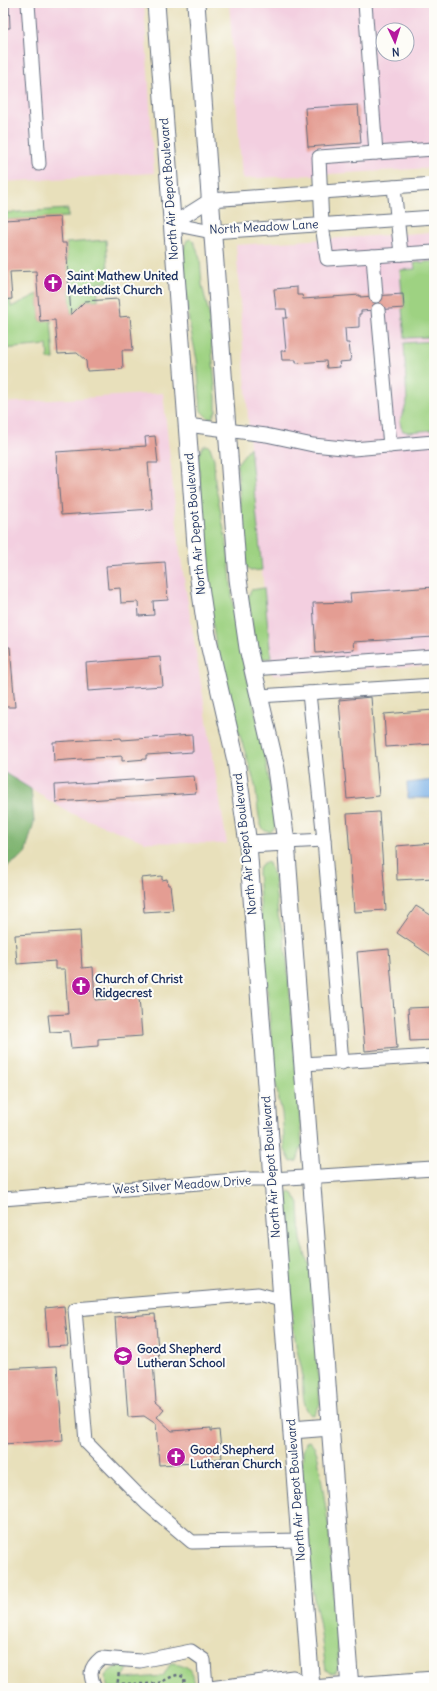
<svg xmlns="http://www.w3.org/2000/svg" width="437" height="1691" viewBox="0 0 437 1691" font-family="Delius,sans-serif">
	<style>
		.built { fill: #f3cfe0; fill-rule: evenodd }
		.green { fill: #9ed282; stroke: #5c8070 }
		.forest { fill: #7eb470; stroke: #4c7267 }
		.water { fill: #79b0e8; stroke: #4a70a3 }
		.building { fill: #e49d93 }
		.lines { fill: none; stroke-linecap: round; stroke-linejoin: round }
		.minor-casing { stroke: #636d7f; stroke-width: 15 }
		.major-casing { stroke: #636d7f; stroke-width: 19 }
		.path { stroke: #636d7f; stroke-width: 2.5; stroke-dasharray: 3 3; stroke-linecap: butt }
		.minor { stroke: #fff; stroke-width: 13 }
		.major { stroke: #fff; stroke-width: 17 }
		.labels { text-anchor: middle; stroke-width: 4; stroke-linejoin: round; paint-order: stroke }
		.street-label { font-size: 12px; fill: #1b2f5e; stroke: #fdfcf7 }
		.poi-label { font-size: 12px; font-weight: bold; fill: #1b2f5e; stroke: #fdfcf7; text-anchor: start }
	</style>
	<rect width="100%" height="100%" fill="#fdfcf7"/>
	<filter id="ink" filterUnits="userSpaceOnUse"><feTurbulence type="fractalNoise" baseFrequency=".025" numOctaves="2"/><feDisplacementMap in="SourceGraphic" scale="8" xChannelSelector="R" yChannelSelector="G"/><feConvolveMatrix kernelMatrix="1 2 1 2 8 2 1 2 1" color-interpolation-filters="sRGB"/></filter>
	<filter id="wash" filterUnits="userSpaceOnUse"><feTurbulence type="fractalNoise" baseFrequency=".012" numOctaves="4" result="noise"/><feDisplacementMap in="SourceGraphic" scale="16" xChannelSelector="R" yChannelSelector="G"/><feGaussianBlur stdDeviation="0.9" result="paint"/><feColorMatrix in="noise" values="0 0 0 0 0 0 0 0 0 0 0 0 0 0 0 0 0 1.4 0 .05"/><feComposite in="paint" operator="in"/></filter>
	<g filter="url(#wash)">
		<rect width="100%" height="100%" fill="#e8e0bb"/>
		<g class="built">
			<polygon points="3,3 144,3 154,173 3,182"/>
			<path d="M229,3H434V168L242,179ZM383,30H407V54H383Z"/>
			<polygon points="434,232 434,665 272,675 250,447 236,245"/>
			<polygon points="163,393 180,553 227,844 145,842 68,812 3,772 3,403"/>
		</g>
		<g class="green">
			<polygon points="68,209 68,217 3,220 3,213"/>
			<polygon points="191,239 194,242 200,259 202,285 209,314 216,398 216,411 212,418 208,418 201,411 197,360 189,322 182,253 187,240"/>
			<polygon points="106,240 109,282 97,283 98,300 85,301 71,315 66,243"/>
			<polygon points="434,261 434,337 405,338 402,309 404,308 403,295 402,294 400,270 415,269 414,263"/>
			<polygon points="38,294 40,321 51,320 54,359 48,359 47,345 3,349 3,300 10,299 11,307"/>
			<polygon points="434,341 434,430 408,432 403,431 401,427 400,421 407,402 404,343"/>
			<path d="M206,445L210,447L214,459L215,482L228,551L235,625L263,745L275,816V827L271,832C268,832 266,832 263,829C258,823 257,795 255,785C243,742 227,701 218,657C206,591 203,525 198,458L202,447Z"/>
			<polygon points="250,447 262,570 250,571 246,567 237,464"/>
			<polygon points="264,588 271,658 257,659 248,597 251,590"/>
			<polygon points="265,862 269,863 274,878 278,915 284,936 287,959 302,1145 297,1161 291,1162 285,1150 282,1113 277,1091 273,1061 258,873 261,865"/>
			<path d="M289,1191L293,1193L299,1204L301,1240L310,1270L314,1310L320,1404L315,1414L311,1415C300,1404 304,1385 302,1371C300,1360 296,1350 295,1338C289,1294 286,1249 284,1204L286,1195Z"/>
			<polygon points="309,1441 315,1448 318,1457 329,1529 338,1651 338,1667 336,1672 330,1673 326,1670 319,1621 311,1585 302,1471 303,1450 306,1442"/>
			<path d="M171,1663C189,1664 194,1671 195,1688H109L105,1676C112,1667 118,1666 130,1664L123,1679L163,1676Z"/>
		</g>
		<polygon class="forest" points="3,772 31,789 34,822 25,854 3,870"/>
		<polygon class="water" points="434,780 434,798 408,798 407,783"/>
		<g id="blocks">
			<g class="building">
				<polygon points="3,3 9,3 10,28 3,28"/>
				<polygon points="358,105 361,143 308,147 305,108"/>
				<polygon points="60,217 62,243 66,243 71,315 85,301 118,299 120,317 130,316 133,350 122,350 123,369 87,371 86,361 77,353 58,354 55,320 40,321 36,271 10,272 12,299 3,300 3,220"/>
				<polygon points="297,287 297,295 302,295 303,299 360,295 360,297 403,294 404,308 361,311 361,314 359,314 359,327 345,328 346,343 349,343 351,361 339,362 340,367 327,368 326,361 296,363 296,360 282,360 281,351 286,351 283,318 287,318 286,309 276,309 274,289"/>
				<polygon points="155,436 158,463 148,463 152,509 61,515 56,452 146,446 145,437"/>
				<polygon points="165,562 168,600 153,601 154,615 139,616 138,602 121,603 120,588 108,589 106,566"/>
				<polygon points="434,587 434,637 353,642 354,650 316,653 313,603 351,602 350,593"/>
				<polygon points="3,647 10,647 15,707 3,707"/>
				<polygon points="160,657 163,686 88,691 86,663"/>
				<polygon points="371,697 379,796 347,799 339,700"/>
				<polygon points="434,710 434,744 386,747 384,714"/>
				<polygon points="192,735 193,752 146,755 146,759 122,761 122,756 54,761 53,742 121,738 122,740"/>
				<polygon points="194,776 196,793 56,802 55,785"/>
				<polygon points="379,812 386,910 354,912 347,814"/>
				<polygon points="434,843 434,878 397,880 396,846"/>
				<polygon points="162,876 162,880 167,879 168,885 170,885 173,910 144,912 141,878"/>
				<polygon points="416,906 434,917 434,958 397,933"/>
				<polygon points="80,931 82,968 93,967 95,1000 139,997 142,1036 98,1039 98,1046 71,1048 69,1031 50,1032 48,1015 68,1014 65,969 55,969 55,961 17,964 15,935"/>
				<polygon points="389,949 397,1048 365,1051 357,952"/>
				<polygon points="434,1007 434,1040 410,1041 408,1008"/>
				<polygon points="64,1306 68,1346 48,1347 45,1308"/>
				<polygon points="155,1314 159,1361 153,1362 156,1402 164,1409 157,1417 172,1431 211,1428 211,1431 219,1430 222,1458 213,1459 213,1462 159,1465 156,1424 144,1416 128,1417 124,1362 118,1363 115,1317"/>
				<polygon points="57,1366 63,1440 3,1444 3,1369"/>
			</g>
		</g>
	</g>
	<g filter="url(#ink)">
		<use href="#blocks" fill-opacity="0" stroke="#636d7f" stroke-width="1"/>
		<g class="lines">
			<g class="minor-casing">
				<g id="minor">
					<polyline points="28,3 39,164"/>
					<polyline points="365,3 376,153 434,149"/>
					<polyline points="376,153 319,157 322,225 327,259 434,252"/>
					<polyline points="394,187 401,254"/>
					<polyline points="172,224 210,200 434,184"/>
					<polyline points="172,224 212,232 434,217"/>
					<polyline points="373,256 376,296"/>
					<polyline points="378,310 390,446"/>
					<polyline points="187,425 266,435 313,445 353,449 434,442"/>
					<polyline points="252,669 434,656"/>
					<polyline points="309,693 324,840 342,1063"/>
					<polyline points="259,696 434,685"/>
					<polyline points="286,842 324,840"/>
					<polyline points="303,1064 434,1056"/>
					<polyline points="3,1199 248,1179 272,1179 434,1169"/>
					<polyline points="281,1300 258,1294 75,1309 86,1442 147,1504 192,1542 300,1540"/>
					<polyline points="311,1687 434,1678"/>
					<path d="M95,1688C89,1674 89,1668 101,1658L140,1661L191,1651L204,1660L206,1688"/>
					<polyline points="210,1688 293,1677 311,1687"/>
				</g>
			</g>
			<g class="major-casing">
				<g id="major">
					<polyline points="156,3 198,572 207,635 236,761 248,844 311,1688"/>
					<polyline points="196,3 238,579 248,648 276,769 286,842 350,1688"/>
					<polyline points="248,844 286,842"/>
					<polyline points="292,1430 330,1427"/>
				</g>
			</g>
			<g class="path">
				<path d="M116,1684C129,1683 146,1685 158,1683C165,1681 171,1676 178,1675L184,1677L185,1688"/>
				<polyline points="117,1688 119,1671"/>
			</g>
			<use href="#minor" class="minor"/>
			<use href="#major" class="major"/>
		</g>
	</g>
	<defs>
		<g id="church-disc" transform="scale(1)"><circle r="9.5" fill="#b5179e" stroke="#fdfcf7"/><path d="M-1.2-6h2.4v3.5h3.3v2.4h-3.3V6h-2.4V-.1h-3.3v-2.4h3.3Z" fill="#fff"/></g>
		<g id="school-disc" transform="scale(1)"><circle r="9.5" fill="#b5179e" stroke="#fdfcf7"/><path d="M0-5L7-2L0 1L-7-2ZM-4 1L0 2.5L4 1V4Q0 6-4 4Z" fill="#fff"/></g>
	</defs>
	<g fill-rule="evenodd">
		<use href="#church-disc" x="53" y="283"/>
		<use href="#church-disc" x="81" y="986"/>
		<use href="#school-disc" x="123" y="1356"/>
		<use href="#church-disc" x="176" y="1457"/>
	</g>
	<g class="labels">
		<g class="street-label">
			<text transform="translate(169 189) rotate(-94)" y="4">North Air Depot Boulevard</text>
			<text transform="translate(264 227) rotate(-3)" y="4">North Meadow Lane</text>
			<text transform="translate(195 524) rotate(-95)" y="4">North Air Depot Boulevard</text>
			<text transform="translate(245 844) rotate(-96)" y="4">North Air Depot Boulevard</text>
			<text transform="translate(271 1167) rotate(-94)" y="4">North Air Depot Boulevard</text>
			<text transform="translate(182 1185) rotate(-4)" y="4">West Silver Meadow Drive</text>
			<text transform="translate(296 1490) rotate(-94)" y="4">North Air Depot Boulevard</text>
		</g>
		<g class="poi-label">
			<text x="67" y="280">Saint Mathew United<tspan x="67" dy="14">Methodist Church</tspan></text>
			<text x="95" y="983">Church of Christ<tspan x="95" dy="14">Ridgecrest</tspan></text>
			<text x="137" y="1353">Good Shepherd<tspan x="137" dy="14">Lutheran School</tspan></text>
			<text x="190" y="1454">Good Shepherd<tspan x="190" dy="14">Lutheran Church</tspan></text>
		</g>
	</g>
	<rect width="437" height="1691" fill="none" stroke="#fdfcf7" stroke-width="16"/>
	<g transform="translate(395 42) rotate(176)"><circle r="19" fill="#fdfcf7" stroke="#a3aaba"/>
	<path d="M0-3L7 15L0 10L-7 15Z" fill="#b5179e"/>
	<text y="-6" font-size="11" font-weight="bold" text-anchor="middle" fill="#1b2f5e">N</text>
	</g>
</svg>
